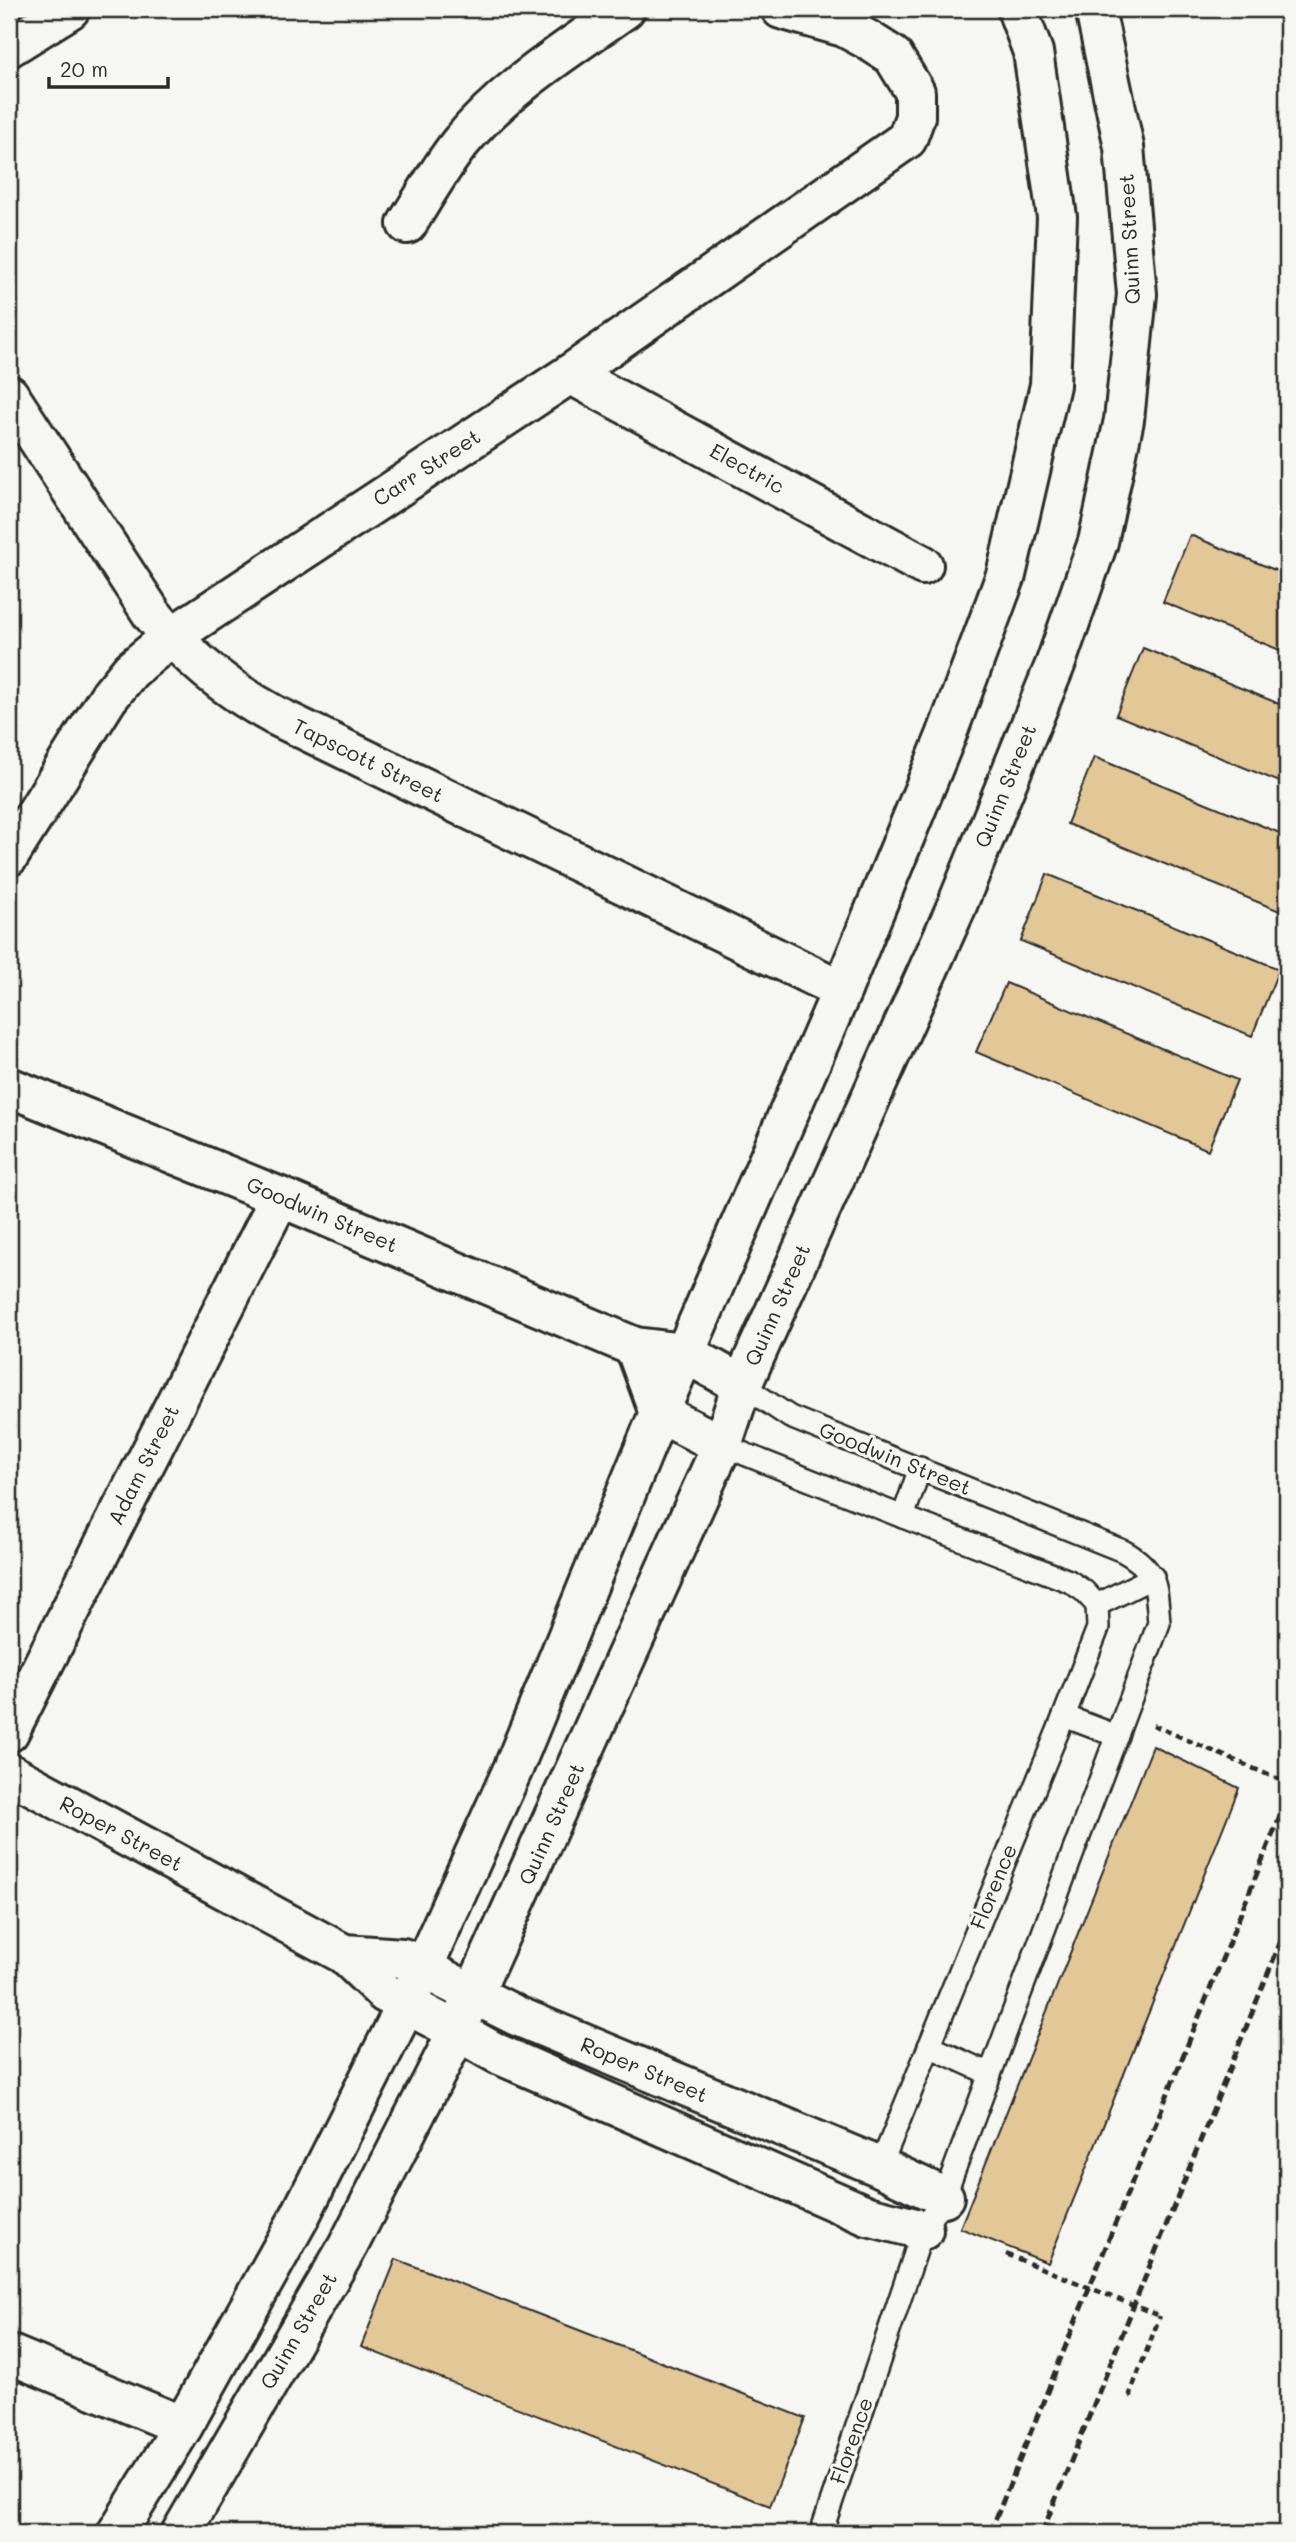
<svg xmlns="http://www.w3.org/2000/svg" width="1296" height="2542" viewBox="0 0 1296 2542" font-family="Mali,sans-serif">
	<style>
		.building { fill: #e2c797; stroke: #2b2b2b; stroke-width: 2 }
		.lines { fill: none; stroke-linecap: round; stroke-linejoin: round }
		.service-casing { stroke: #2b2b2b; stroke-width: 26 }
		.minor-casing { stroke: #2b2b2b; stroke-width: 44 }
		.tertiary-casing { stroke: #2b2b2b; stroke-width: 44 }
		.trunk-casing { stroke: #2b2b2b; stroke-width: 44 }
		.path { stroke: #2b2b2b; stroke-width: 4.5; stroke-dasharray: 7 5; stroke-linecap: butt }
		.service { stroke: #f6f6f2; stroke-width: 21 }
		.minor { stroke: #f6f6f2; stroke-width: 38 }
		.tertiary { stroke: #f6f6f2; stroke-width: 38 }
		.trunk { stroke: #f6f6f2; stroke-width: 38 }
		.rail { stroke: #2b2b2b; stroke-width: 5; stroke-dasharray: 10 5; stroke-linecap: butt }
		.path-bridge { stroke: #2b2b2b; stroke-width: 4.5; stroke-dasharray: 7 5; stroke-linecap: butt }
		.labels { text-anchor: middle; stroke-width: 6; stroke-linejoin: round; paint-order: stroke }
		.street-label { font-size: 21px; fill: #2b2b2b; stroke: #f6f6f2 }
	</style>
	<rect width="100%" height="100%" fill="#f6f6f2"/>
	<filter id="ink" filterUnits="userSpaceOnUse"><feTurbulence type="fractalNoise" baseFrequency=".0143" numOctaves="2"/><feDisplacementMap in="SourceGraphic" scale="14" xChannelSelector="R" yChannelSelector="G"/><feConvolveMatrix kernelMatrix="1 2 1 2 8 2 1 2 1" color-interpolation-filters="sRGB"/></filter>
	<g filter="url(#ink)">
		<g class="building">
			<polygon points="1190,535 1287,575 1287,653 1163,602"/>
			<polygon points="1143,648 1287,707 1287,785 1116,715"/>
			<polygon points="1094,757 1287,836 1287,914 1067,824"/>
			<polygon points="1047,874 1279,969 1252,1036 1021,941"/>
			<polygon points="1006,983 1237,1080 1208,1150 976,1052"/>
			<polygon points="1153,1746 1239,1788 1048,2263 960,2228"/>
			<polygon points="396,2259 805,2418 770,2506 361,2347"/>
		</g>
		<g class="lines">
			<g class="service-casing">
				<g id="service">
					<path d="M742,1385L790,1417L1123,1551C1158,1570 1156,1587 1159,1623L944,2197L923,2230L821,2533"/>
					<polyline points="722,1445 903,1517 1069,1581 1084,1591 1097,1605"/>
					<polyline points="903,1517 920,1468"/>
					<polyline points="1097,1605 1153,1577"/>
					<polyline points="1064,1716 1117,1736"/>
					<polyline points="929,2046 990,2074"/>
					<polyline points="880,2167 1064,1716 1098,1628 1097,1605"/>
				</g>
			</g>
			<g class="minor-casing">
				<g id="minor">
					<polyline points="9,47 70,9"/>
					<path d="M407,224C424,197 440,168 460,143C505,88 567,50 625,9"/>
					<polyline points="570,374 923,565"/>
					<path d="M9,395L152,614C186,656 226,689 274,715L842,990"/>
					<polyline points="9,856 108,698 131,670 171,637 570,374 907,139 915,117 915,92 893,56 868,40 844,27 781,9"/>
					<polyline points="9,1087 280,1197 635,1347 685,1353 742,1385"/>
					<polyline points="635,1347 659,1413 722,1445"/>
					<polyline points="9,1732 280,1197"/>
					<polyline points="475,1995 517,2016 880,2167 944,2197"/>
					<polyline points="457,2031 498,2054 868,2216 923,2230"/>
					<polyline points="9,2354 183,2426"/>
				</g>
			</g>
			<g class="tertiary-casing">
				<g id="tertiary">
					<polyline points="9,1773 344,1954 385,1993 457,2031"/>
					<polyline points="344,1954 403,1958 475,1995"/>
				</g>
			</g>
			<g class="trunk-casing">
				<g id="trunk">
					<polyline points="117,2533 183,2426 299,2218 406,2005 513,1769 659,1413 842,990 946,736 1006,575 1050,385 1057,217 1033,52 1017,9"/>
					<polyline points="181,2533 348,2246 448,2050 722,1445 742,1385 955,910 1055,665 1098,542 1124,420 1137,294 1124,147 1095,9"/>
				</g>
			</g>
			<g class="path">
				<polyline points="1153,1725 1287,1783"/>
				<polyline points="1132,2397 1130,2394 1160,2316"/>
			</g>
			<use href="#service" class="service"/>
			<use href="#minor" class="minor"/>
			<use href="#tertiary" class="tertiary"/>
			<use href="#trunk" class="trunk"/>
			<g class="rail">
				<polyline points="990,2533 1287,1799"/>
				<polyline points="1042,2533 1287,1926"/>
			</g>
			<polyline class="path-bridge" points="1006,2254 1160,2316"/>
		</g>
	</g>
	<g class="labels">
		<g class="street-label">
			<text transform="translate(1130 239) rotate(-93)" y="7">Quinn Street</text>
			<text transform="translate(427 468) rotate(-33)" y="7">Carr Street</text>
			<text transform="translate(747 469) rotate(29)" y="7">Electric</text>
			<text transform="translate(368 761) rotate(26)" y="7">Tapscott Street</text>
			<text transform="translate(1006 786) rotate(-68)" y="7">Quinn Street</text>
			<text transform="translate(322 1215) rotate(23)" y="7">Goodwin Street</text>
			<text transform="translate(778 1305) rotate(-66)" y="7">Quinn Street</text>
			<text transform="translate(895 1459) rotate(22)" y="7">Goodwin Street</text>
			<text transform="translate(144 1465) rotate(-63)" y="7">Adam Street</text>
			<text transform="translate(552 1824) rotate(-66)" y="7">Quinn Street</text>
			<text transform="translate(121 1834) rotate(28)" y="7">Roper Street</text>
			<text transform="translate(994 1887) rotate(-68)" y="7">Florence</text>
			<text transform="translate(644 2070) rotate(23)" y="7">Roper Street</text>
			<text transform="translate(299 2331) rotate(-60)" y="7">Quinn Street</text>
			<text transform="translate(852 2441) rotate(-71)" y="7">Florence</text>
		</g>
	</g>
	<rect width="1296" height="2542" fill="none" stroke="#f6f6f2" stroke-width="35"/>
	<rect x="18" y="18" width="1261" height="2507" fill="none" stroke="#2b2b2b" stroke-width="2.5" filter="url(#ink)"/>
	<path d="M49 77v10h119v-10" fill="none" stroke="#2b2b2b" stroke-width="3.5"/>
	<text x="60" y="77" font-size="21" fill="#2b2b2b" stroke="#f6f6f2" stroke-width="5" paint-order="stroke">20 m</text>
</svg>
